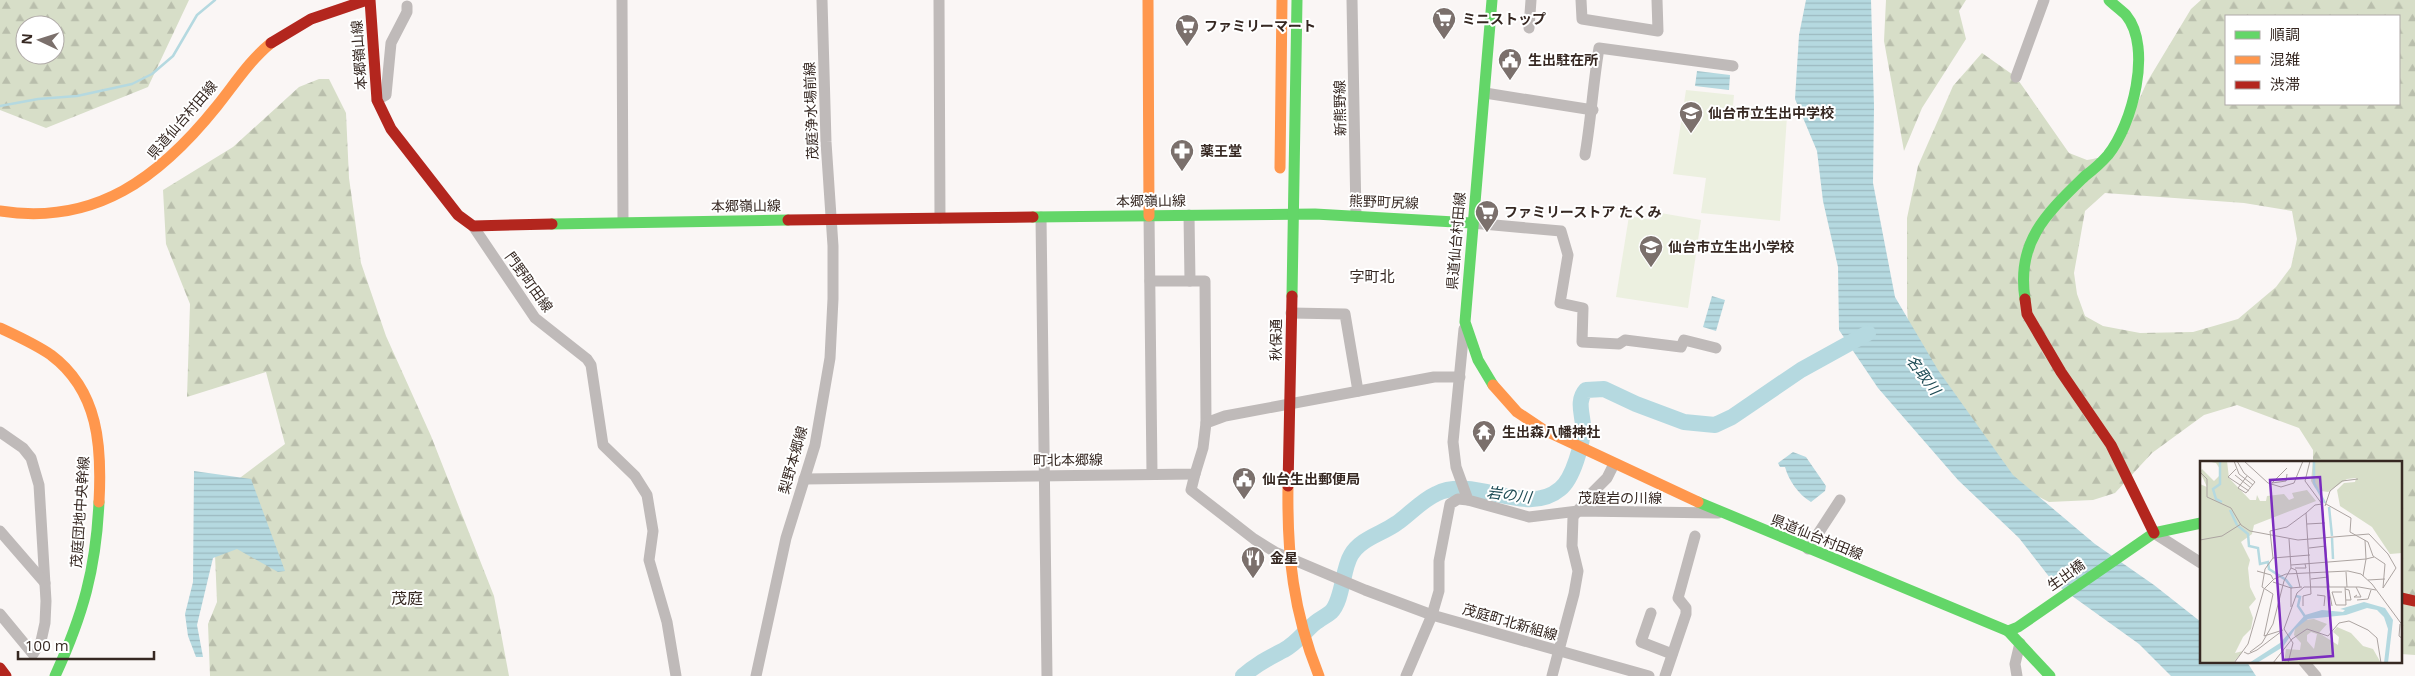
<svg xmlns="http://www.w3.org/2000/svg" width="2415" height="676" viewBox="0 0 2415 676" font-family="'Open Sans','Noto Sans JP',sans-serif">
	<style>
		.forest { fill: url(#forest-firs); fill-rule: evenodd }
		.garden { fill: #ecf0e0 }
		.water { fill: url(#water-rules) }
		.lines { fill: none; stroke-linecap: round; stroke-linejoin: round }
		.stream { stroke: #b5d9e0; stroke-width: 2.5 }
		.river { stroke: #b5d9e0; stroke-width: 16 }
		.street { stroke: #bfbab9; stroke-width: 11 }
		.fast { stroke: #63d668; stroke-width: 11 }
		.slow { stroke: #ff974d; stroke-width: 11 }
		.jam { stroke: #b3261e; stroke-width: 11 }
		.labels { text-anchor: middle; stroke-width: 4; stroke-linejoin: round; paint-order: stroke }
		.poi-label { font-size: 14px; font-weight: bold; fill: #362822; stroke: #fff; text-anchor: start }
		.street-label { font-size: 14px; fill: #362822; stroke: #fff }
		.neighbourhood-label { font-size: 15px; fill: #362822; stroke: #fff }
		.water-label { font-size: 15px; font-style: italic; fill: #1d4b54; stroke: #fff }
		.quarter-label { font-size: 16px; fill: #362822; stroke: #fff }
		.inset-river { fill: none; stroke: #b5d9e0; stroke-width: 2.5 }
		.inset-road { fill: none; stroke: #aca4a1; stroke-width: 1 }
		.view { fill: #7b2cbf; fill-opacity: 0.15; stroke: #7b2cbf; stroke-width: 2.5 }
		.inset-edge { fill: none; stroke: #362822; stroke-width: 2.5 }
	</style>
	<defs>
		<pattern id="forest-firs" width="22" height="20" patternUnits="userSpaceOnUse" patternTransform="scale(1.25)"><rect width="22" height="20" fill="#d7dec8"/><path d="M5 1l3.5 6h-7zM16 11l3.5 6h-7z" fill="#b9beac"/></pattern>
		<pattern id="water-rules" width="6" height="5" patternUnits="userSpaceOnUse" patternTransform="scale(1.25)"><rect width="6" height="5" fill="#b5d9e0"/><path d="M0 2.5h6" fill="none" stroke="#9cbac0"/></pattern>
	</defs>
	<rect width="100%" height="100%" fill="#faf6f5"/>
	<g class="forest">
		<path d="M0,0H189L148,87L46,128L0,110ZM25,25H55V55H25Z"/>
		<polygon points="1886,0 1966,0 1959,11 1966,39 1922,108 1904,151 1884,41"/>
		<path d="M2201,0H2415V655L2401,654V462H2313V450L2299,428L2237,405L2204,415L2152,453L2115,493L2093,500L2049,502L2008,481L1910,369L1907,306V218L1918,166L1953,86L1982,53L2016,77L2069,153L2087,160L2111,156L2124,133L2147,82L2191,9ZM2226,16H2399V104H2226ZM2105,193L2244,203L2292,211L2297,239L2291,267L2276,287L2238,319L2193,332L2140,333L2103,326L2085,316L2077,294L2074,273L2085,211Z"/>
		<polygon points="319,79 329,79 346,113 349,178 361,263 386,336 431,436 494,596 509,676 210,676 208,624 217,602 215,555 204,505 285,444 266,372 187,397 190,304 166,244 163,190 233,147 299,87"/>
	</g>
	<g class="garden">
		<polygon points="1686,90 1734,95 1733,106 1781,109 1787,116 1780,221 1701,213 1706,178 1673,174"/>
		<polygon points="1655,212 1701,220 1688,308 1616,297 1629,216 1653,220"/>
	</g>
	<g class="water">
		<polygon points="1806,0 1871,0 1874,106 1873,183 1895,297 1938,370 2013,475 2095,544 2154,585 2201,622 2201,662 2247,662 2256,676 2171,676 2139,644 2054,583 2019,538 1958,480 1878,388 1839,330 1838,267 1823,201 1817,151 1795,99 1799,35"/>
		<polygon points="1697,71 1730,75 1729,90 1695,86"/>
		<polygon points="1712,296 1725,300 1716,331 1703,327"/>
		<path d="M1793,452L1806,457L1826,486L1825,491L1811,502C1798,494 1789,481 1785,467H1780L1778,463Z"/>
		<polygon points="194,471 251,479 285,571 278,572 237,549 213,558 197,625 203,657 196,657 188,636 185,614 193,582"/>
	</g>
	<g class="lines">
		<polyline class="stream" points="0,106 38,99 77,96 132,84 152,74 173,56 197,15 215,0"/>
		<path class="river" d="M1243,676C1256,664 1269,658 1284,650C1296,644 1305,631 1315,623C1320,619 1326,616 1331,612C1343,600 1342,570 1351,555C1361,538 1382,534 1397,523C1410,514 1421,501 1436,494C1475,474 1526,518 1560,489C1573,479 1583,443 1583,427C1583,415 1576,401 1586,390L1604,389L1636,404L1684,422L1715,425L1732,417L1801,370L1868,333"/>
		<g class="street">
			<polyline points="622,0 623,222"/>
			<polyline points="939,0 940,218"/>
			<polyline points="1352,0 1356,216"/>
			<polyline points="1581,0 1582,19 1658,31 1657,0"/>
			<polyline points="1529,28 1531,0"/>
			<polyline points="2016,77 2044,0"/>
			<polyline points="1485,93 1593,110"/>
			<polyline points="377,100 386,95 391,43 407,12 407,6"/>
			<path d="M1585,155C1591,120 1593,84 1599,48L1733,66"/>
			<polyline points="1189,215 1190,281"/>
			<polyline points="1149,216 1152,473"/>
			<polyline points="1041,217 1047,676"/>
			<polyline points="1472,223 1561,231 1568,255 1560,303 1583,308 1582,342 1619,344 1625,340 1681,347 1684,340 1716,348"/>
			<polyline points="473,226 535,318 587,359 591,365 603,445 635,476 647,495 653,531 649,560 667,622 676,676"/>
			<polyline points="1150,281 1205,281 1206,423"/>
			<polyline points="1291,313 1345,314 1358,391"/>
			<polyline points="1464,329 1453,442 1456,467 1468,500 1529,517 1578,511 1718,513"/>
			<polyline points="0,432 23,448 31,458 39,485 46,601 45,623 41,641 33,654 0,614"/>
			<polyline points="1195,474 1191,490 1254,539 1275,552 1365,590 1432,615 1649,676"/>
			<polyline points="804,479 1195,474 1203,448 1206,423 1225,416 1434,377 1460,377"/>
			<polyline points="0,531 45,583"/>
			<polyline points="2154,533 2201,563"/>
			<polyline points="1808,549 1840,500"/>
			<polyline points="1651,613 1641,642 1672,654"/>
			<polyline points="2304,662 2316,676"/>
			<polyline points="756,676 786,538 815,445 830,358 833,299 833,246 826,142 822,0"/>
			<polyline points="1406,676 1432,615 1439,591 1439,561 1450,504 1458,499 1468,500"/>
			<polyline points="1552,676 1574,594 1578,571 1572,546 1573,517 1589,496 1607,478 1614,464"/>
			<polyline points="1665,676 1686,614 1686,608 1678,598 1695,536"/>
			<polyline points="2017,676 2015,664 2020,643"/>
		</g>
		<g class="fast">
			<polyline points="1492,0 1465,322 1478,360 1493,385"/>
			<polyline points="1033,217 1315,214 1472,223"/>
			<polyline points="552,224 788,220"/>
			<polyline points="1292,296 1297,0"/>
			<path d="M2025,299C2016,241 2047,213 2085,176C2093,170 2101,163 2108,155C2132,125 2153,48 2126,15C2121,10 2114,5 2109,0"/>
			<polyline points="1698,502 2008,631 2018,627 2154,533 2201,523"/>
			<polyline points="2008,631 2050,676"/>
			<path d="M55,676C83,615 96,569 99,502"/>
		</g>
		<g class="slow">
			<polyline points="1148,0 1149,216"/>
			<polyline points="1280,168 1282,0"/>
			<path d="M0,211C96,226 160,177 217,106C234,85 249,61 271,43"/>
			<path d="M0,328C17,336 35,344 51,355C99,391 102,447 99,502"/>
			<polyline points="1493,385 1517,412 1544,430 1698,502"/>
			<path d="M1288,486C1287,555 1293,612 1319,676"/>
		</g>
		<g class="jam">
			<polyline points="370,0 377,100 391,129 458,215 473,226 552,224"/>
			<polyline points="271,43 311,19 367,0"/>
			<polyline points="788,220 1033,217"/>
			<polyline points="2025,299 2027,314 2061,372 2111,445 2154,533"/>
			<polyline points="1288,486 1292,296"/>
			<polyline points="2401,598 2415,601"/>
			<polyline points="0,668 6,676"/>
		</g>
	</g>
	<defs>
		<g id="supermarket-pin" transform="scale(1.25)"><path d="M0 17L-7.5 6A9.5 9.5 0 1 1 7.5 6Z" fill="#7b706c" stroke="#fff"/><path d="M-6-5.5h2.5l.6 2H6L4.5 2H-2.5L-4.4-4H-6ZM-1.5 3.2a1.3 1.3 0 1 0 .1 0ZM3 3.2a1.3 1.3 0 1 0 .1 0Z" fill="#fff"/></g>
		<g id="civic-pin" transform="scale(1.25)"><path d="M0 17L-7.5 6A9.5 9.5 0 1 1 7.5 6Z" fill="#7b706c" stroke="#fff"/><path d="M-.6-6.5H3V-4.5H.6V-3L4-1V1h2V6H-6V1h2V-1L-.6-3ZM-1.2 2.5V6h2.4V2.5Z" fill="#fff"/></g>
		<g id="school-pin" transform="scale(1.25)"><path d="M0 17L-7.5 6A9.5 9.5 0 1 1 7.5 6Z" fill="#7b706c" stroke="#fff"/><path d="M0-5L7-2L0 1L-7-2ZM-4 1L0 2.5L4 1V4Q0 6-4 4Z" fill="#fff"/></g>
		<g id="pharmacy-pin" transform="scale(1.25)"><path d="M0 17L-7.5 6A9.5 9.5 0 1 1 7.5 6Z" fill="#7b706c" stroke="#fff"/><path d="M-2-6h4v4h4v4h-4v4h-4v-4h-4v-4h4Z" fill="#fff"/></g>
		<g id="temple-pin" transform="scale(1.25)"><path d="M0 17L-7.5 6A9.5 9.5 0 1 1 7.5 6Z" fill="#7b706c" stroke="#fff"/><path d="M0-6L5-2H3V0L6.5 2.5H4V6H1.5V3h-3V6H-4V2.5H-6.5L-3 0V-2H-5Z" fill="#fff"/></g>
		<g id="restaurant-pin" transform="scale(1.25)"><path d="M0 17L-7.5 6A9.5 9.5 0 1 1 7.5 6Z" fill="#7b706c" stroke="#fff"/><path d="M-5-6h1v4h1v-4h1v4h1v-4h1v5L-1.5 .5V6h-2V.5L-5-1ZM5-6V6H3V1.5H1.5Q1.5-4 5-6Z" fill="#fff"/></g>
	</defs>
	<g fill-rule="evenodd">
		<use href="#supermarket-pin" x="1444" y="19"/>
		<use href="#supermarket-pin" x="1187" y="26"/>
		<use href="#civic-pin" x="1510" y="60"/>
		<use href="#school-pin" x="1691" y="113"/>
		<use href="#pharmacy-pin" x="1182" y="151"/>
		<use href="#supermarket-pin" x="1487" y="212"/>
		<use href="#school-pin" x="1651" y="247"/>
		<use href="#temple-pin" x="1484" y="432"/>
		<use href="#civic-pin" x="1244" y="479"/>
		<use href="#restaurant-pin" x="1253" y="558"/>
	</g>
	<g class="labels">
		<g class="poi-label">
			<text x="1462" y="24">ミニストップ</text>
			<text x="1204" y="31">ファミリーマート</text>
			<text x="1528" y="65">生出駐在所</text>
			<text x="1708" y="118">仙台市立生出中学校</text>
			<text x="1200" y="156">薬王堂</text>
			<text x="1504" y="217">ファミリーストア たくみ</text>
			<text x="1668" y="252">仙台市立生出小学校</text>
			<text x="1502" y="437">生出森八幡神社</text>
			<text x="1262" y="484">仙台生出郵便局</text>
			<text x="1270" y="563">金星</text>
		</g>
		<g class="street-label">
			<text transform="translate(359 55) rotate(-94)" y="5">本郷嶺山線</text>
			<text transform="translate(1340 108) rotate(-91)" y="5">新熊野線</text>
			<text transform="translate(811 111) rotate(-92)" y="5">茂庭浄水場前線</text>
			<text transform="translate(182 120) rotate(-49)" y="5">県道仙台村田線</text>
			<text transform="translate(1151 201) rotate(-1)" y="5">本郷嶺山線</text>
			<text transform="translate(1384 202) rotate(2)" y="5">熊野町尻線</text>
			<text transform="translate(746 206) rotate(-1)" y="5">本郷嶺山線</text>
			<text transform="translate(1456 241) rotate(-85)" y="5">県道仙台村田線</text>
			<text transform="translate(529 282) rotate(54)" y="5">門野町田線</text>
			<text transform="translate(1276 340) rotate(-89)" y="5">秋保通</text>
			<text transform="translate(793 460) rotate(-74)" y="5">梨野本郷線</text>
			<text transform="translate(1068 460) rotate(-1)" y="5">町北本郷線</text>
			<text x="1620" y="503">茂庭岩の川線</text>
			<text transform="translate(80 512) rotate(-86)" y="5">茂庭団地中央幹線</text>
			<text transform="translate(1817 537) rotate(22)" y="5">県道仙台村田線</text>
			<text transform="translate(2066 575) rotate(-35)" y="5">生出橋</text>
			<text transform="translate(1510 622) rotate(16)" y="5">茂庭町北新組線</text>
		</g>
		<g class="neighbourhood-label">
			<text x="1372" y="282">字町北</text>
		</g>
		<g class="water-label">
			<text transform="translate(1923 375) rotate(53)" y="5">名取川</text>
			<text transform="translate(1509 495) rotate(7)" y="5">岩の川</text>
		</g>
		<g class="quarter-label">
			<text x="407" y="604">茂庭</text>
		</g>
	</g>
	<g transform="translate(2200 461)">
		<rect width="202" height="202" fill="#faf6f5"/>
		<path d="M7,0H27L29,17L50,39H56L57,34L60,40H66L67,35L84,33L89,39L94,37L92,32L107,29L116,40L54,64L52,73L41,81L50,99L48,107L50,126L56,138L49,146L53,157L51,168L43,176L35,192L43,190L33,202H0V23L7,26L0,11L2,8L14,20L19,15L20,8L16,2ZM113,0H202V92L190,93L172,66L140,45L137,29L144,22L155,21L156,17L147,18L128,31L121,30L115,27L111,20ZM114,158L127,163L119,172L138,184L139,176L133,171L137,166L151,172L163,185L173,188L181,202H84L86,188L100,189L101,182L94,174L95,167L103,159ZM111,171L117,173L114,188L107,180V174Z" fill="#d7dec8" fill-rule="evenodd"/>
		<path d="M164,141L185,147L193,159L188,202H184L188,168L184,156L177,149L167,147L146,154L108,158L95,168L83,186L57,202H49L80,182L105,154L122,149L143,151L145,149L140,148Z" fill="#b5d9e0"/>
		<path class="inset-river" d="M20,0V23L13,28L16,38L22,41M114,0V22L125,42M129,46L132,75M30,49L37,64M37,64L48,73L49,85L58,87L60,103L68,101L69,108L86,119L92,127M132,77L133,98M96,135L100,136L98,145L106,157"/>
		<path class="inset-road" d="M34,0L39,13L53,24M37,0L44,12L55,21L46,32L38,27L47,15M44,0L68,22L81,26L94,22L103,0M36,8L28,16L49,30M0,11L7,18V36L31,47L41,64L50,70L98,79L169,73L188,93L196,107M87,13L86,20L72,22L87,7M35,14L51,27M126,43L151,57L150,71L168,81L173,95L185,103L183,127M125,45L130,30L142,20L158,18M107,63L125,62M89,78L91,107L96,109L100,126M0,79L22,75L41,63M165,79L166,98L174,96M109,87L126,85M73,97L110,94M91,104L166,98L163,115M95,107H106L105,103M57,110L71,114L73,118M146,111L147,126M111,118L128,116M168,119L185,118M73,121L91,127M129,126H159L176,129M156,126L161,136H154L157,134M183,127L196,107M145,128L149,129L151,139H146M129,129L132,145M142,131H132L136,144H142M117,134L125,135L124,145M157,139L168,138L171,129M142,144H146L145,126M103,145V135L111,133L106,52L115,44L122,43M91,146V127L102,126M200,163L199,175L203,178M83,169L64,175L73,133L62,126L65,108L73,97L70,70L87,66L106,52M44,191L48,193L57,189L82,170M50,191L62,182L73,163L84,120L91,107M34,202L48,183L64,128L74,118L86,113L148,110L161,113L172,123L203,165M73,202L92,178L107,168L128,175L139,162L149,160L168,169L177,177L181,202M88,202L93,182L84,168L97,132L104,126H129L122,43L105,20L110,0"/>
		<path class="view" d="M120,16L133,195L83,199L70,19Z"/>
		<rect width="202" height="202" class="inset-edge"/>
	</g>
	<rect x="2225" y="15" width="175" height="90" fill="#ffffff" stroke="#afa9a7"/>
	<rect x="2235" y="31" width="25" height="8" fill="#63d668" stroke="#afa9a7"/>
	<text x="2270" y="40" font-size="15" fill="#362822">順調</text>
	<rect x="2235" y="56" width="25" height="8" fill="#ff974d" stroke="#afa9a7"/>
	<text x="2270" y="65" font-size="15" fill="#362822">混雑</text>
	<rect x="2235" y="81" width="25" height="8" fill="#b3261e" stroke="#afa9a7"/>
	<text x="2270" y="90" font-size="15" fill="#362822">渋滞</text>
	<g transform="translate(40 40) rotate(274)"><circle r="24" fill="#ffffff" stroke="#afa9a7"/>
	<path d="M0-4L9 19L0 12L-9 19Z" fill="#7b706c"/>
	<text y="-8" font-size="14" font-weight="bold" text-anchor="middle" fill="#362822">N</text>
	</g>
	<path d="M18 651v8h136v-8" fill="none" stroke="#362822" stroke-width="2.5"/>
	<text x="25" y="651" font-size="15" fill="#362822" stroke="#ffffff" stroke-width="4" paint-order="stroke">100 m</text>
</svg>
